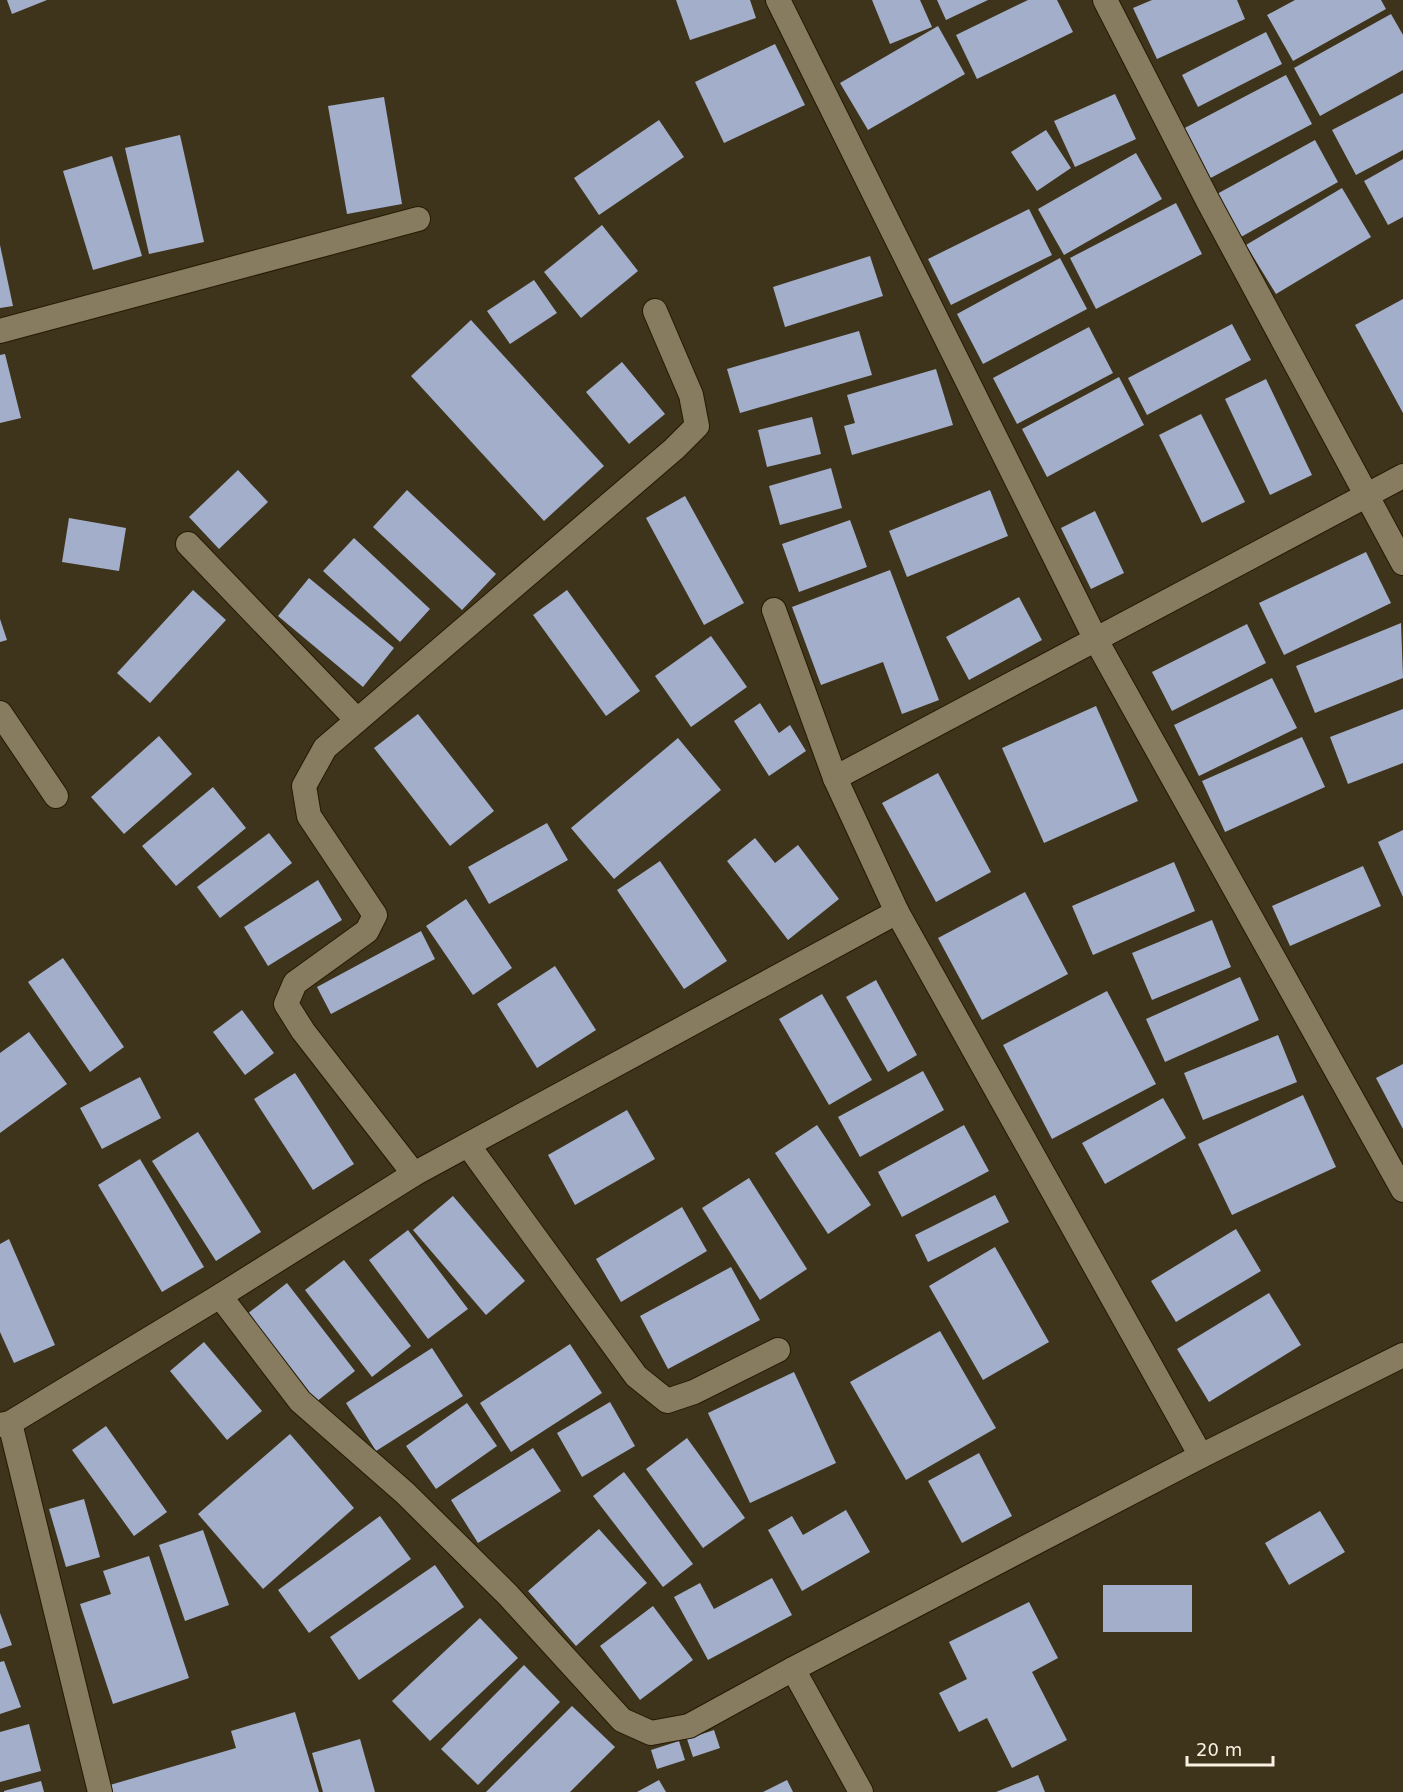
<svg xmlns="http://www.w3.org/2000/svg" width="1403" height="1792" viewBox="0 0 1403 1792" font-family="'DejaVu Sans',sans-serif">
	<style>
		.building { fill: #a3afca }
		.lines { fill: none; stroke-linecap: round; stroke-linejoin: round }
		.minor-casing { stroke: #251a03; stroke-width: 26 }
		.minor { stroke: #877b60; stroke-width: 24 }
	</style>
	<rect width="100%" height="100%" fill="#3e331b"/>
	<g class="building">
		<polygon points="7,0 47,0 12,14"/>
		<polygon points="676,0 750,0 756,18 690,40"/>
		<polygon points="872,0 920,0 932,27 890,44"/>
		<polygon points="937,0 988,0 946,20"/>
		<polygon points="1028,0 1057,0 1073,32 977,79 956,35"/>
		<polygon points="1152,0 1237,0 1245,19 1157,59 1133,8"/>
		<polygon points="1295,0 1381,0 1386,9 1293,61 1267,15"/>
		<polygon points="1391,14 1403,35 1403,70 1320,116 1294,68"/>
		<polygon points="938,26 965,74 868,130 840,83"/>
		<polygon points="1266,32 1282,64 1198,107 1182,75"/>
		<polygon points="775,44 805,105 724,143 695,82"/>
		<polygon points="1286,75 1312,124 1205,181 1179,131"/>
		<polygon points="1403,93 1403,150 1356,175 1332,130"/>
		<polygon points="1115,94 1136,139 1075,167 1054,121"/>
		<polygon points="384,97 402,204 347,214 328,106"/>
		<polygon points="659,120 684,157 599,215 574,178"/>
		<polygon points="1046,130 1071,168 1037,191 1011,152"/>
		<polygon points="180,135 204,242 149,254 125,148"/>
		<polygon points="1315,140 1338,182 1241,237 1217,194"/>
		<polygon points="1136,153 1162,199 1064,255 1038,209"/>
		<polygon points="112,156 142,256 93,270 63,171"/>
		<polygon points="1403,159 1403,217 1388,225 1364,181"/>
		<polygon points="1342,188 1371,237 1276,294 1246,245"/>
		<polygon points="1176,203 1202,254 1096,309 1070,258"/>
		<polygon points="1029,209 1052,255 951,305 928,259"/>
		<polygon points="602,225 638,271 581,318 544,272"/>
		<polygon points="0,245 13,306 0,308"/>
		<polygon points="870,256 883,296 785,327 773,287"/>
		<polygon points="1060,258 1087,309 983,364 957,314"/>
		<polygon points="534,280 557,313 510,344 487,311"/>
		<polygon points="1403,299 1403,413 1355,325"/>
		<polygon points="471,320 604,466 544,521 411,376"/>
		<polygon points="1232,324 1251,360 1147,415 1128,378"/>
		<polygon points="1089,327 1113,373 1017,424 993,378"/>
		<polygon points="859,331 872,375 740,413 727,369"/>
		<polygon points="5,354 21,418 0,423 0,355"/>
		<polygon points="622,362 665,414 629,444 586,392"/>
		<polygon points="936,369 953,425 852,455 844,426 855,423 847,395"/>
		<polygon points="1119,377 1144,425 1047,477 1022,429"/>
		<polygon points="1266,379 1312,475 1270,495 1225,399"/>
		<polygon points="1201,414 1245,502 1202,523 1159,435"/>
		<polygon points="812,417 821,454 767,467 758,430"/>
		<polygon points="831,468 842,508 780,525 769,486"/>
		<polygon points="238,470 268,502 219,549 189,517"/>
		<polygon points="407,490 496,574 462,610 373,527"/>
		<polygon points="990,490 1008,536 907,577 889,531"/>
		<polygon points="685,496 744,603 704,625 646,518"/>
		<polygon points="1095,511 1124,573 1091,589 1061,528"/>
		<polygon points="69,518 126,528 119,571 62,562"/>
		<polygon points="850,520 867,567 799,592 782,544"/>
		<polygon points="354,538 430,609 400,642 323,571"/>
		<polygon points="1366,552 1391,603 1284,655 1259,603"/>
		<polygon points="890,570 939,700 902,714 883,662 821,685 792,607"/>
		<polygon points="309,578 394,648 363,687 278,616"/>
		<polygon points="193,590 226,620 150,703 117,673"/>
		<polygon points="567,590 640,691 606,716 533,615"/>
		<polygon points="1019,597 1042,640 969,680 946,637"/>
		<polygon points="0,619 7,640 0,642"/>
		<polygon points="1401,623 1403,678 1315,713 1296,666"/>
		<polygon points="1247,624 1266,663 1172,711 1152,672"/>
		<polygon points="711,636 747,687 691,727 655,676"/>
		<polygon points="1272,678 1297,728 1199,776 1174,725"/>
		<polygon points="760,703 779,733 790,725 806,751 769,776 734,721"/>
		<polygon points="1096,706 1138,801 1044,843 1002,748"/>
		<polygon points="1403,709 1403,763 1348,784 1330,737"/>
		<polygon points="418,714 494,811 450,846 374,748"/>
		<polygon points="159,736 192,774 124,834 91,797"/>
		<polygon points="1302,737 1325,787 1225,832 1202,781"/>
		<polygon points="678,738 721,790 614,879 571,828"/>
		<polygon points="938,773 991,872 936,902 882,803"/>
		<polygon points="213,787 246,828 176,886 142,846"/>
		<polygon points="547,823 568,860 489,904 468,867"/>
		<polygon points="1403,830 1403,897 1378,842"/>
		<polygon points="269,833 292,863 220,918 197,887"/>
		<polygon points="755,838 775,863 798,845 839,899 788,940 727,861"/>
		<polygon points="660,861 727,961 684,989 617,890"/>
		<polygon points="1174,862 1195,911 1093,955 1072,906"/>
		<polygon points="1363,866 1381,906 1290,946 1272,906"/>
		<polygon points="318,880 342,920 268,966 244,927"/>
		<polygon points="1025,892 1068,974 982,1020 938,938"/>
		<polygon points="466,899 512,968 473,995 426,926"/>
		<polygon points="1212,920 1231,967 1152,1000 1132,953"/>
		<polygon points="421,931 435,959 331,1014 317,987"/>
		<polygon points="63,958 124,1047 90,1072 28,982"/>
		<polygon points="555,966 596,1030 537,1068 497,1004"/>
		<polygon points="1240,977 1259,1020 1165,1062 1146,1019"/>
		<polygon points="876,980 917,1055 888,1072 846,997"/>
		<polygon points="1107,991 1156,1084 1052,1139 1003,1045"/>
		<polygon points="822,994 872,1080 829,1105 779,1019"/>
		<polygon points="242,1010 274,1053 245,1075 213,1032"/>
		<polygon points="29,1032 67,1084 0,1133 0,1053"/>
		<polygon points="1278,1035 1297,1082 1203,1120 1184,1073"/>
		<polygon points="1403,1064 1403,1129 1376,1078"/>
		<polygon points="923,1071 944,1110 860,1157 838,1117"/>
		<polygon points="295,1073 354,1164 313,1190 254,1099"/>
		<polygon points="140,1077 161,1118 102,1149 80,1108"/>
		<polygon points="1303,1095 1336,1167 1232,1215 1198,1144"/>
		<polygon points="1163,1098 1186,1138 1105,1184 1082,1143"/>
		<polygon points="627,1110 655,1159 575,1205 548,1155"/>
		<polygon points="817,1125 871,1205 828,1234 775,1153"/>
		<polygon points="964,1125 989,1171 902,1217 878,1172"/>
		<polygon points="198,1132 261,1232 216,1261 152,1161"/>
		<polygon points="140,1159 204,1267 162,1292 98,1185"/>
		<polygon points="749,1178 807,1269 760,1300 702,1208"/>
		<polygon points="995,1195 1009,1222 928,1262 915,1235"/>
		<polygon points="453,1196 525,1281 486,1315 413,1230"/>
		<polygon points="682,1207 707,1251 621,1302 596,1259"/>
		<polygon points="1236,1229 1261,1271 1176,1322 1151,1281"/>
		<polygon points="408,1230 468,1309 428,1339 369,1260"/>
		<polygon points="9,1239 55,1345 14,1363 0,1332 0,1244"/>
		<polygon points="995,1247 1049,1342 983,1380 929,1286"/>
		<polygon points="344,1260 411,1346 372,1377 305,1290"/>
		<polygon points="731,1267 760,1320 668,1369 640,1316"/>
		<polygon points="287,1283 355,1371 311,1406 242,1318"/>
		<polygon points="1269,1293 1301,1345 1209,1402 1177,1349"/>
		<polygon points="940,1331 996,1428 906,1480 850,1382"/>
		<polygon points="204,1342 262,1411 227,1440 170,1371"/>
		<polygon points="570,1344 602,1393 511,1452 480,1403"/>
		<polygon points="432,1348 463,1396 376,1451 346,1403"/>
		<polygon points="794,1372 836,1463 750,1503 708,1413"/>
		<polygon points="610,1402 635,1446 582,1477 557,1433"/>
		<polygon points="467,1403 497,1446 436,1489 406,1446"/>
		<polygon points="106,1426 167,1512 134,1536 72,1450"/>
		<polygon points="290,1434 354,1508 263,1589 198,1514"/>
		<polygon points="687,1438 745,1518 703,1548 646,1469"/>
		<polygon points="533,1448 561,1491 478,1543 451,1500"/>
		<polygon points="979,1453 1012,1516 962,1543 928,1481"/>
		<polygon points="624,1472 693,1564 663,1587 593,1496"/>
		<polygon points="84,1499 100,1557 66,1567 49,1509"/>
		<polygon points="846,1510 870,1552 802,1591 768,1530 792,1516 803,1535"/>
		<polygon points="1320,1511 1345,1552 1289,1585 1265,1543"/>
		<polygon points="380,1516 411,1559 309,1633 278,1590"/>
		<polygon points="599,1529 647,1583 576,1646 528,1591"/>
		<polygon points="203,1530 229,1605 185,1621 159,1545"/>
		<polygon points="149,1556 189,1678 113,1704 80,1604 111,1594 103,1571"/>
		<polygon points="435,1565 464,1607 359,1680 330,1637"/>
		<polygon points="772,1578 792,1615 708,1660 674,1597 700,1583 714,1609"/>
		<rect x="1103" y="1585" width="89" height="47"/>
		<polygon points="1029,1602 1058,1658 1032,1672 1067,1740 1012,1768 987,1718 959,1732 939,1693 967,1679 949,1642"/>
		<polygon points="653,1606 693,1660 640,1700 600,1646"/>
		<polygon points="0,1613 12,1645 0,1649"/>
		<polygon points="480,1618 518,1658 430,1741 392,1701"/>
		<polygon points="4,1661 21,1707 0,1714 0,1662"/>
		<polygon points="524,1665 560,1702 478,1785 441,1749"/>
		<polygon points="572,1706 615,1747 570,1792 486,1792"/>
		<polygon points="295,1712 319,1792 112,1792 110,1785 236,1748 231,1731"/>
		<polygon points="29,1724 41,1771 0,1782 0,1732"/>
		<polygon points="714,1730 720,1748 693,1757 687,1739"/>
		<polygon points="360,1739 375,1792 323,1792 312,1753"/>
		<polygon points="679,1741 685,1760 657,1769 651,1750"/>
		<polygon points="1038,1775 1045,1792 996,1792"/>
		<polygon points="659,1780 666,1792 637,1792"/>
		<polygon points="787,1780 793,1792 763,1792"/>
		<polygon points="41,1781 44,1792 4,1792 4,1791"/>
	</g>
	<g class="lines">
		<g class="minor-casing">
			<g id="minor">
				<polyline points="778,0 1096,640 1403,1190"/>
				<polyline points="1105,0 1208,201 1403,563"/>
				<polyline points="0,331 418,219"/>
				<polyline points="188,544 357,720"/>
				<polyline points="774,610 835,778 897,912 1201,1456"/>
				<polyline points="0,713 56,796"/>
				<polyline points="835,778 1403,476"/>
				<polyline points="468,1145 636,1376 667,1401 694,1392 778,1350"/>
				<polyline points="414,1174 303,1031 286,1004 295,983 367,931 375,915 309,816 304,786 325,748 674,449 697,426 691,395 655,311"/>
				<polyline points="220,1296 300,1401 405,1493 508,1595 622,1720 651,1733 689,1726 793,1669 1201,1456 1403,1355"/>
				<polyline points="10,1423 100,1792"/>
				<polyline points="0,1425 10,1423 220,1296 414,1174 897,912"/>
				<polyline points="793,1669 861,1792"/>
			</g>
		</g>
		<use href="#minor" class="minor"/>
	</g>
	<path d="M1187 1756v9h86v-9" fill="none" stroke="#f9f2e3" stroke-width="3"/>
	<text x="1196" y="1756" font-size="18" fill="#f9f2e3" stroke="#3e331b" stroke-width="4.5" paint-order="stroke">20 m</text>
</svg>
